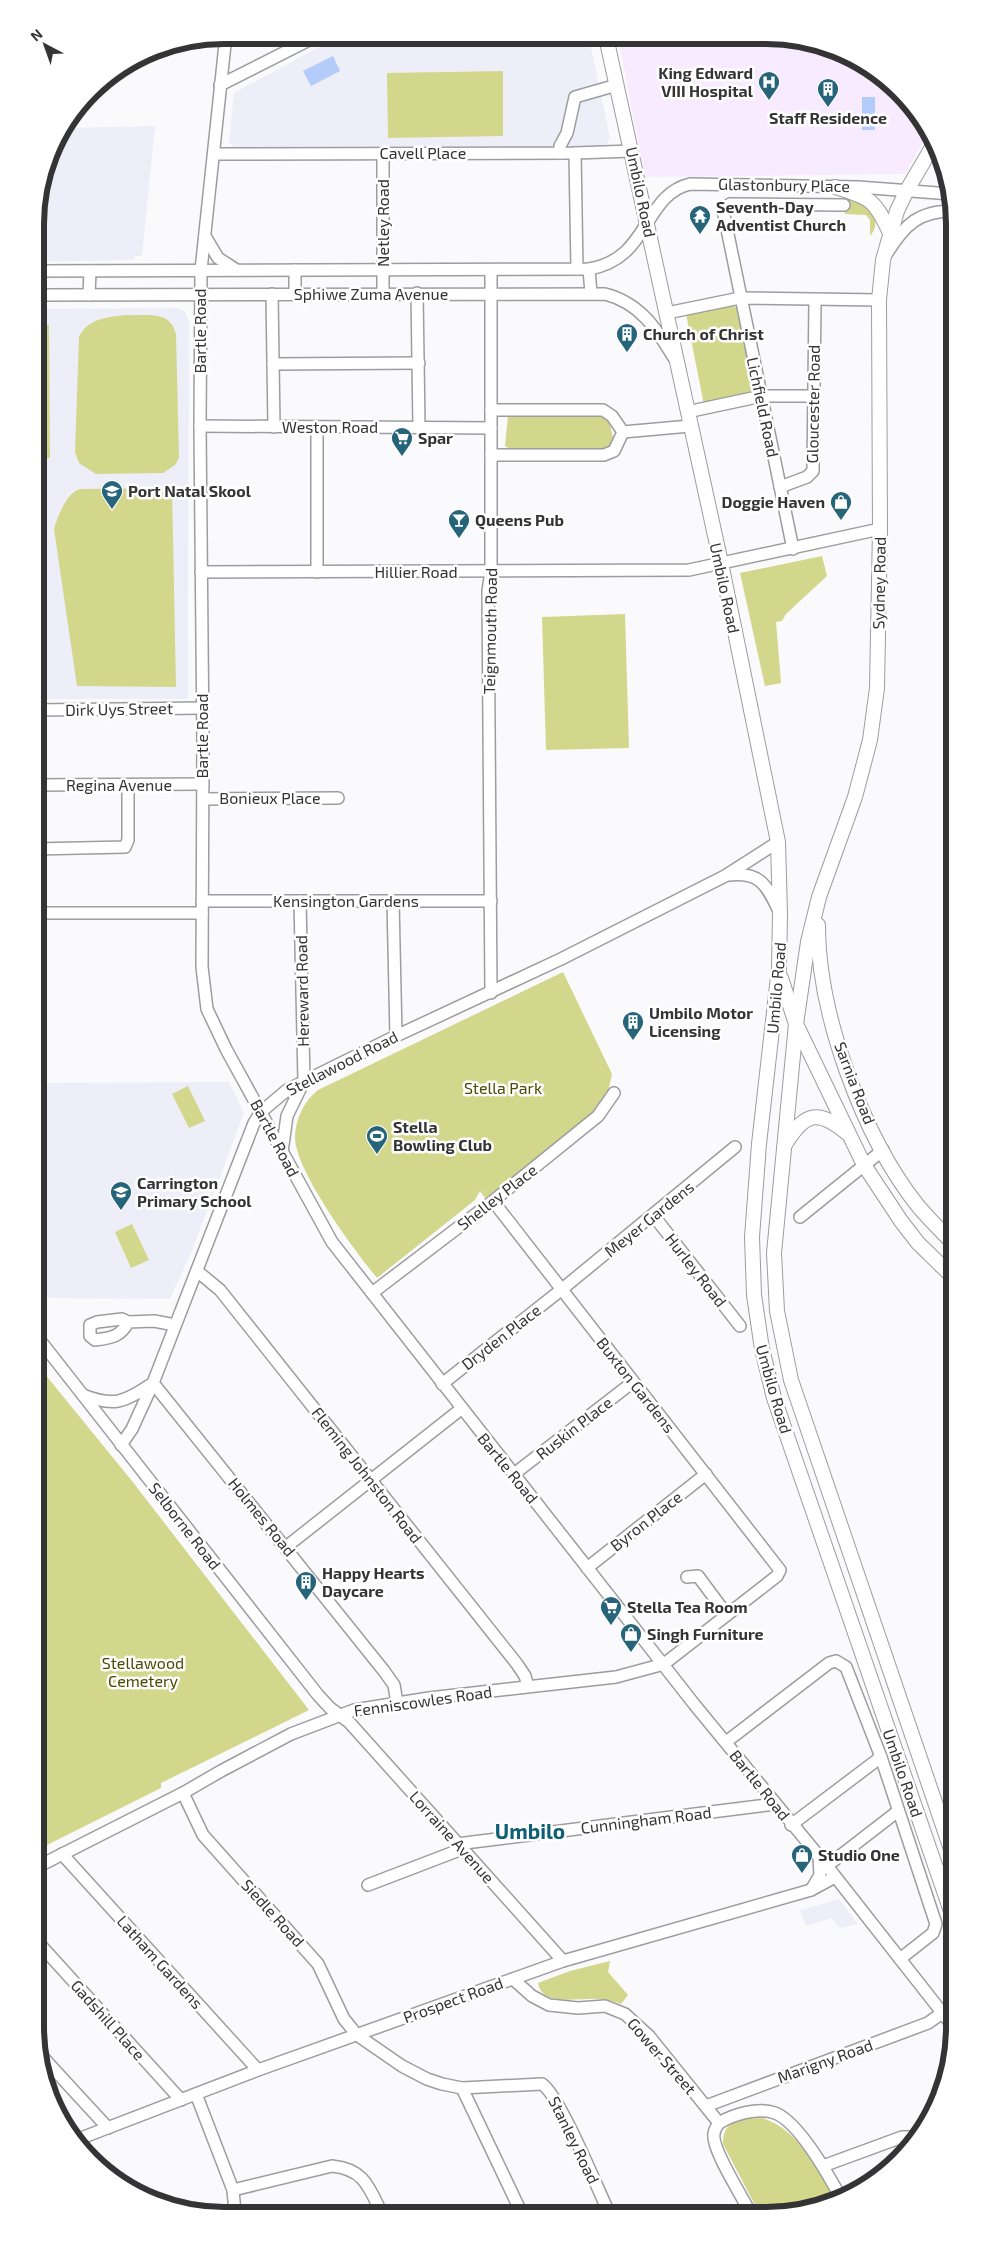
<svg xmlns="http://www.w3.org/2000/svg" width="990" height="2251" viewBox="0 0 990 2251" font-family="'Exo 2',sans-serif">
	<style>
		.built { fill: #eeeef9 }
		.medical { fill: #f8ebff }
		.green { fill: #d2d78b }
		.water { fill: #b4ccfa }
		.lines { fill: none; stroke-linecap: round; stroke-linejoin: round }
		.minor-casing { stroke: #9d9da0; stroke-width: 14 }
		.major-casing { stroke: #9d9da0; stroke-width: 16 }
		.minor { stroke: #fff; stroke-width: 11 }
		.major { stroke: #fff; stroke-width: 14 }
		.labels { text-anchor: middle; stroke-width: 5; stroke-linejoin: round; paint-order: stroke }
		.poi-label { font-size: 16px; font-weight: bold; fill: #343435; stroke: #fff; text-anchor: start }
		.street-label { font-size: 16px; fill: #343435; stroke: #fff }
		.park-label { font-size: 16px; fill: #494b01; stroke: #fff }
		.district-label { font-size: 21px; font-weight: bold; fill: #0f5f77; stroke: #fff }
		.rim { fill: none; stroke: #343435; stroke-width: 6 }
	</style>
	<rect width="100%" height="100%" fill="#fafafd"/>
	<g class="built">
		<polygon points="339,36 589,37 610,138 605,146 234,147 229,141 234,93"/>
		<polygon points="155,126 142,256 135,256 134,260 35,262 35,212 55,140 64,128"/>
		<polygon points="178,308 185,312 189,321 188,699 35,699 35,309"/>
		<polygon points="229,1082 244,1113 191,1253 170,1299 35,1298 35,1083"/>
		<polygon points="839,1899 858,1924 840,1928 832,1918 806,1926 800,1910"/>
	</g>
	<polygon class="medical" points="618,37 802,39 849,54 891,82 923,119 929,131 905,174 645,177"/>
	<g class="green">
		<polygon points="503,71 503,136 388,138 387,73"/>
		<path d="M846,198C864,200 886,218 870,236V220L866,215L845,214Z"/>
		<polygon points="733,305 739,310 756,394 704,405 686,314"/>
		<path d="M127,315C148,316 170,310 176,334L179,458L175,465L163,473L96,474L79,463L75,452L79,337C88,318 108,317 127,315Z"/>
		<polygon points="35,325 49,325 50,458 35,458"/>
		<polygon points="602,414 609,419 614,443 608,449 510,449 505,446 508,415"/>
		<path d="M172,488L176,687L77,686L54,529C58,516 66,493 80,489Z"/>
		<polygon points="822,556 827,576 786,614 782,621 776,622 781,683 765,686 740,573"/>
		<polygon points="625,614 629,748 546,750 542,617"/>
		<path d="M563,972L612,1074L606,1101L597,1113L485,1198L480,1191L475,1200L377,1278C355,1251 294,1170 295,1136C296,1118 304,1101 318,1090Z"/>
		<polygon points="188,1086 205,1121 189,1128 172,1094"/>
		<polygon points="132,1224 149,1260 131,1268 115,1232"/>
		<polygon points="35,1362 132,1481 309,1710 161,1783 161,1788 35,1851"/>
		<path d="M610,1961L608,1972L628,1995L621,2004C614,2001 606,1999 598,1999C581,1997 542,2008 538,1983L570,1971Z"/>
		<path d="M760,2117C799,2129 816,2167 836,2200L815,2209L758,2216L755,2205L723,2144C723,2120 740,2118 760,2117Z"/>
	</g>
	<g class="water">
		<polygon points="333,56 340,71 311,86 303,71"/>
		<rect x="862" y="97" width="13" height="33"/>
	</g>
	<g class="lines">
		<g class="minor-casing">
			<g id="minor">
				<polyline points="226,35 201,270 200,426 203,744 202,967 207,1009 226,1049 332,1242 694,1704 827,1866 955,2029"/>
				<polyline points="220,85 317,36"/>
				<polyline points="560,153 560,146 567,133 575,97 617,85"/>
				<polyline points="575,153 577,269"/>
				<polyline points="214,154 575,153 632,151"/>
				<polyline points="205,236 218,258 235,269"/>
				<path d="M887,253C905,224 919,211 953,211"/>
				<polyline points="589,269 591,293"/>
				<polyline points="295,270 295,294"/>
				<path d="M35,271L589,269C650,259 643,195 690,184L858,187L951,194"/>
				<polyline points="383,293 383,154"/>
				<polyline points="417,293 419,427"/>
				<polyline points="272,294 274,427"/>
				<path d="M35,295L605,294C640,303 656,328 674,358"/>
				<polyline points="89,295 90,271"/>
				<polyline points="667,313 740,298 879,300"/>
				<polyline points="273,364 419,363"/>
				<polyline points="491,410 603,410 612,416 623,432 614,451 604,455 491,455"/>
				<polyline points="687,412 762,396 814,396"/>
				<polyline points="200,426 491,428"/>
				<polyline points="317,427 317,572"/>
				<polyline points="623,432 690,426"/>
				<polyline points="780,487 807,477 813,471 815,300"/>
				<polyline points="793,549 723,210 730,204 844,205"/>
				<polyline points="201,572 689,570 880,529"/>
				<polyline points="35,710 203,708"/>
				<polyline points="35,785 203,784"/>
				<polyline points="203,799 338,798"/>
				<polyline points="35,849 125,847 128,840 128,785"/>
				<path d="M729,875C760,872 766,884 779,911"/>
				<polyline points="202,901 491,901"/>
				<polyline points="393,901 396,1036"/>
				<polyline points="35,913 202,913"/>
				<polyline points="491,993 488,591 491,571 491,270"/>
				<polyline points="282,1152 287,1116 304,1081 300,901"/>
				<polyline points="653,1215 740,1326"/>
				<polyline points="800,1217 883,1150"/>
				<polyline points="941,1267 955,1254"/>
				<polyline points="197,1271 220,1290 517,1664 525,1676 528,1686"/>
				<polyline points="372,1293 493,1201 598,1116 614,1093"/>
				<path d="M128,1322C121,1337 110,1338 95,1340L90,1336V1325L97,1322L122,1319L128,1322L154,1321L175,1325"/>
				<polyline points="35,1334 318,1695 330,1708 349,1722 563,1961"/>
				<polyline points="442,1384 561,1290 735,1147"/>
				<path d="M83,1395C116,1408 125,1401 153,1383L384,1671L394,1685L397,1703"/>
				<polyline points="121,1445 132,1429 153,1383 254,1123 261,1112 287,1090 396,1036 561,959 725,876 778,842"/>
				<polyline points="514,1474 633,1382"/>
				<polyline points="286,1547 461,1409"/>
				<polyline points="587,1568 706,1474"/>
				<polyline points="687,1577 698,1576 727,1615"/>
				<polyline points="726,1742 829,1663 836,1661 846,1667 881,1757 936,1924 933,1933 900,1959"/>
				<path d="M183,1793L203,1835L318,1964L344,2019L357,2035L402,2066L427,2079L442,2084L462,2088L542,2084C559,2094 599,2192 610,2215"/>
				<polyline points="791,1825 881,1757"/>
				<polyline points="457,1844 775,1804"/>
				<polyline points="62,1854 258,2070"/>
				<polyline points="827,1866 898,1811"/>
				<polyline points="35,1868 183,1793 221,1771 291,1734 354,1710 429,1698 616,1677 664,1664 777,1576 780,1570 776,1565 493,1201"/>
				<polyline points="368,1885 462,1849"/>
				<polyline points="811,1890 820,1875 819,1857"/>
				<polyline points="35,1939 181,2100"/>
				<polyline points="513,1979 532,1996 549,2005 578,2008 605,2006 625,2014 649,2036 719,2123"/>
				<polyline points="38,2052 108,2128"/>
				<polyline points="462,2088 522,2214"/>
				<polyline points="196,2094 233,2190 235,2213"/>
				<polyline points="706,2106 928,2023 942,2013"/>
				<polyline points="76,2140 258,2070 563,1961 811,1890 835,1877"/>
				<polyline points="823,2166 902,2137 910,2137 915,2141"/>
				<path d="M233,2190L332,2166C364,2169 369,2187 382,2214"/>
				<path d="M752,2216C744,2199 711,2149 714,2134C714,2130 717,2126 719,2123C734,2114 758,2107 775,2113C799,2122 829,2176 841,2198"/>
			</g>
		</g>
		<g class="major-casing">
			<g id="major">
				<polyline points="606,37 721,563 778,842 780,914 779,968 759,1144 752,1237 754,1295 762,1349 774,1398 955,1923"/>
				<polyline points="934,144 907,190 897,211 883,260 879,300 880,529 877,688 870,740 855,797 819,897 808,942 796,1024 774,1253 777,1311 791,1380 955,1861"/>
				<polyline points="942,161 949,179"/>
				<path d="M835,187C870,197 875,200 890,233"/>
				<path d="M818,925C818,1014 863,1137 918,1206C930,1220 942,1232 955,1245"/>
				<polyline points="781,978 796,1024 864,1165 901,1221 918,1243 955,1279"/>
				<path d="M786,1143C806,1111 819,1110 847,1133"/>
			</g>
		</g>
		<use href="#minor" class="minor"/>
		<use href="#major" class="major"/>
	</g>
	<defs>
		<g id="hospital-pin" transform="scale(1.125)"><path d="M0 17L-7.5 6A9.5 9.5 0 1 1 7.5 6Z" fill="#26647a" stroke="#fff"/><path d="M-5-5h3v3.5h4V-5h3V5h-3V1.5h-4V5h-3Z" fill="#fff"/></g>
		<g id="building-pin" transform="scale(1.125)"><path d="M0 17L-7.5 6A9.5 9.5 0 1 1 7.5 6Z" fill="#26647a" stroke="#fff"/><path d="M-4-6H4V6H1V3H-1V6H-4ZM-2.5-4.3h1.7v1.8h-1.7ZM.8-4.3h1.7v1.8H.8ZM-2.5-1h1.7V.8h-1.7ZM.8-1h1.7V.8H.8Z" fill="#fff"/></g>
		<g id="temple-pin" transform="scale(1.125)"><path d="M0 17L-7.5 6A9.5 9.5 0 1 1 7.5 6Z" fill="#26647a" stroke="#fff"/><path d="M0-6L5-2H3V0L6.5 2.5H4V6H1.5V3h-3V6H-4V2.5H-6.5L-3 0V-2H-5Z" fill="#fff"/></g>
		<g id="supermarket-pin" transform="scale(1.125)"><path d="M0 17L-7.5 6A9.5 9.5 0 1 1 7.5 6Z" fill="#26647a" stroke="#fff"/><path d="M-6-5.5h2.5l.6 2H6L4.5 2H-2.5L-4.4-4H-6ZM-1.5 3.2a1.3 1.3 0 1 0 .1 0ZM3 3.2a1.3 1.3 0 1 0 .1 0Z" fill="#fff"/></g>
		<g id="school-pin" transform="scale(1.125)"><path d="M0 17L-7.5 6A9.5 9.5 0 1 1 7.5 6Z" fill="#26647a" stroke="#fff"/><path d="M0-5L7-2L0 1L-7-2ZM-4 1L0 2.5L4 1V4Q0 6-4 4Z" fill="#fff"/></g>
		<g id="shop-pin" transform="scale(1.125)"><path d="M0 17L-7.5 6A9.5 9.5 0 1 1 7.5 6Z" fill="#26647a" stroke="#fff"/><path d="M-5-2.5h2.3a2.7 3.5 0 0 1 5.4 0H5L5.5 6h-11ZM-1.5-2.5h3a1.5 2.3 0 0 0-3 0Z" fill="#fff"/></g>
		<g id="bar-pin" transform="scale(1.125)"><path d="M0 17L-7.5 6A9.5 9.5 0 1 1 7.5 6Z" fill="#26647a" stroke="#fff"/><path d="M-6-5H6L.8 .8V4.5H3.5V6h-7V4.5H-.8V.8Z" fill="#fff"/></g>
		<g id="stadium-pin" transform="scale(1.125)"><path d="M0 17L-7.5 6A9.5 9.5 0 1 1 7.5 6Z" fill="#26647a" stroke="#fff"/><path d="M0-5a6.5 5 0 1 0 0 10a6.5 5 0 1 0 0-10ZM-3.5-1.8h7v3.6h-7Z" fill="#fff"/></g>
	</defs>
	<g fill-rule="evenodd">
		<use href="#hospital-pin" x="769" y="82"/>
		<use href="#building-pin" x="828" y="89"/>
		<use href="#temple-pin" x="700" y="216"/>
		<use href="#building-pin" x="627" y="334"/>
		<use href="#supermarket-pin" x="402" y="438"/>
		<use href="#school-pin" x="112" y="491"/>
		<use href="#shop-pin" x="841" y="502"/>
		<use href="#bar-pin" x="459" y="520"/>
		<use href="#building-pin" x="633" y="1022"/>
		<use href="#stadium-pin" x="377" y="1136"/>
		<use href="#school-pin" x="121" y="1192"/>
		<use href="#building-pin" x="306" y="1582"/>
		<use href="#supermarket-pin" x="611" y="1607"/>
		<use href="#shop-pin" x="631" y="1634"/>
		<use href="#shop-pin" x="802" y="1855"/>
	</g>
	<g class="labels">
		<g class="poi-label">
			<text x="753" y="79" text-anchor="end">King Edward<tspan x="753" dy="18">VIII Hospital</tspan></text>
			<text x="828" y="124" text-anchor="middle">Staff Residence</text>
			<text x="716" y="213">Seventh-Day<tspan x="716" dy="18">Adventist Church</tspan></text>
			<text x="643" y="340">Church of Christ</text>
			<text x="418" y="444">Spar</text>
			<text x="128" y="497">Port Natal Skool</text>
			<text x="825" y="508" text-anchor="end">Doggie Haven</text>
			<text x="475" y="526">Queens Pub</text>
			<text x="649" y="1019">Umbilo Motor<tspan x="649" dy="18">Licensing</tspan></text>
			<text x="393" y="1133">Stella<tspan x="393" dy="18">Bowling Club</tspan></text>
			<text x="137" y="1189">Carrington<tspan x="137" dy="18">Primary School</tspan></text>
			<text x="322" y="1579">Happy Hearts<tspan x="322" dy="18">Daycare</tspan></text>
			<text x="627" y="1613">Stella Tea Room</text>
			<text x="647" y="1640">Singh Furniture</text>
			<text x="818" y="1861">Studio One</text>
		</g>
		<g class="street-label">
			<text x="423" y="159">Cavell Place</text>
			<text transform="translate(784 185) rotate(1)" y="6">Glastonbury Place</text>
			<text transform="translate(641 192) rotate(78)" y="6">Umbilo Road</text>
			<text transform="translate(383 223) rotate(-90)" y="6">Netley Road</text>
			<text x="371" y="300">Sphiwe Zuma Avenue</text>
			<text transform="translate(200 331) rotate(-90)" y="6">Bartle Road</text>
			<text transform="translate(813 404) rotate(-89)" y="6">Gloucester Road</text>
			<text transform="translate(763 407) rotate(78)" y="6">Lichfield Road</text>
			<text x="330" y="433">Weston Road</text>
			<text x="416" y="578">Hillier Road</text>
			<text transform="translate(879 583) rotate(-89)" y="6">Sydney Road</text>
			<text transform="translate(725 588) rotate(78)" y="6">Umbilo Road</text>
			<text transform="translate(490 631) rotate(-89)" y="6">Teignmouth Road</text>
			<text transform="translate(119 709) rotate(-1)" y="6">Dirk Uys Street</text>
			<text transform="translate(202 736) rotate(-90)" y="6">Bartle Road</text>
			<text x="119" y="791">Regina Avenue</text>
			<text x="270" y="804">Bonieux Place</text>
			<text x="346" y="907">Kensington Gardens</text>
			<text transform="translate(776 988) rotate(-85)" y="6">Umbilo Road</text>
			<text transform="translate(302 991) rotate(-91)" y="6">Hereward Road</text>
			<text transform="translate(342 1063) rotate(-27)" y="6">Stellawood Road</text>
			<text transform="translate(855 1083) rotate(69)" y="6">Sarnia Road</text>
			<text transform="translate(275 1138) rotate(62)" y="6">Bartle Road</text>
			<text transform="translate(497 1197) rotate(-38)" y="6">Shelley Place</text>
			<text transform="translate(649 1219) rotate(-39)" y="6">Meyer Gardens</text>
			<text transform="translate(696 1270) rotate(52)" y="6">Hurley Road</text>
			<text transform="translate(501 1337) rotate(-38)" y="6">Dryden Place</text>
			<text transform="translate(636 1385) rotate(52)" y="6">Buxton Gardens</text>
			<text transform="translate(774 1389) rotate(74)" y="6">Umbilo Road</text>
			<text transform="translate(574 1428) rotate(-38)" y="6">Ruskin Place</text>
			<text transform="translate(508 1468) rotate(51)" y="6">Bartle Road</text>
			<text transform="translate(367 1475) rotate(52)" y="6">Fleming Johnston Road</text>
			<text transform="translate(262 1517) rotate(51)" y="6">Holmes Road</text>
			<text transform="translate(646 1521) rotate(-38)" y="6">Byron Place</text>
			<text transform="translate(185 1526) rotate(52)" y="6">Selborne Road</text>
			<text transform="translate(423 1701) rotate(-8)" y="6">Fenniscowles Road</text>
			<text transform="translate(903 1773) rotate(71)" y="6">Umbilo Road</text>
			<text transform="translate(760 1785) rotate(51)" y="6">Bartle Road</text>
			<text transform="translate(646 1820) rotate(-7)" y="6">Cunningham Road</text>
			<text transform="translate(452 1837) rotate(48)" y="6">Lorraine Avenue</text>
			<text transform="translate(273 1913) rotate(48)" y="6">Siedle Road</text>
			<text transform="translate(160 1962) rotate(48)" y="6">Latham Gardens</text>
			<text transform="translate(453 2000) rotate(-20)" y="6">Prospect Road</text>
			<text transform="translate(108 2020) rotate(48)" y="6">Gadshill Place</text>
			<text transform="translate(662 2056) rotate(49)" y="6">Gower Street</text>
			<text transform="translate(825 2061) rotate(-20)" y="6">Marigny Road</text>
			<text transform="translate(574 2140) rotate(64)" y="6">Stanley Road</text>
		</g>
		<g class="park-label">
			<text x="503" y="1094">Stella Park</text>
			<text x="143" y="1669">Stellawood<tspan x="143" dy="18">Cemetery</tspan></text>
		</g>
		<g class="district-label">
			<text x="530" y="1839">Umbilo</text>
		</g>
	</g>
	<path d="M0 0H990V2251H0ZM224 44H766A180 180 0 0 1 946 224V2027A180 180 0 0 1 766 2207H224A180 180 0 0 1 44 2027V224A180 180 0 0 1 224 44Z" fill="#fff" fill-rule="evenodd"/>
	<path class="rim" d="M224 44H766A180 180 0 0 1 946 224V2027A180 180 0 0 1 766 2207H224A180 180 0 0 1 44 2027V224A180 180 0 0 1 224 44Z"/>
	<g transform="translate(45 45) rotate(319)" stroke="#ffffff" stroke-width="4" paint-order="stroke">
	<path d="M0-4L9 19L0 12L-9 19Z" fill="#343435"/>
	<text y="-8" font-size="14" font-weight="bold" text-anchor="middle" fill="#343435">N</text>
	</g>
</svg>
